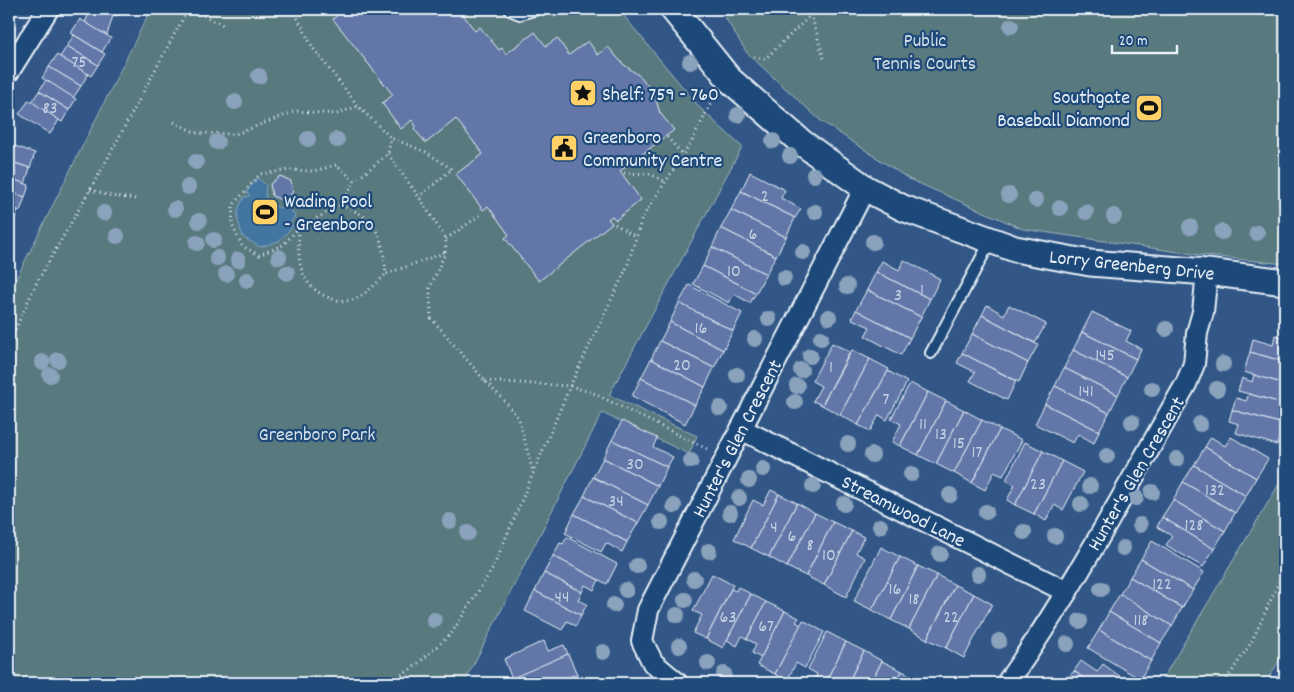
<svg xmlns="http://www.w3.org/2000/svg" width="1294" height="692" viewBox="0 0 1294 692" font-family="Dekko,sans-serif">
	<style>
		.green { fill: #58797e; stroke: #a0b5bb }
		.water { fill: #42749f; stroke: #84a6c3 }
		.building { fill: #6277a8; stroke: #e8f1f8 }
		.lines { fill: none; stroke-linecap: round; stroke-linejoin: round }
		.service-casing { stroke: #e8f1f8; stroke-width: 14 }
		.minor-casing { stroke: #e8f1f8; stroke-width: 24 }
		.tertiary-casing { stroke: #e8f1f8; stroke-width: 29 }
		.path { stroke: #e8f1f8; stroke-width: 3; stroke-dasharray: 1 4; stroke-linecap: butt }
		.service { stroke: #1f4a7a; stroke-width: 10 }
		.minor { stroke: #1f4a7a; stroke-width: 20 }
		.tertiary { stroke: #1f4a7a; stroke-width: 25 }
		.tree { fill: #8aa2bb }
		.labels { text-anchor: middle; stroke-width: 4.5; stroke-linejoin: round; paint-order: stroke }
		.number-label { font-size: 18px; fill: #c6d2e4 }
		.park-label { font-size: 20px; fill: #d2dfe6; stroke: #1f4a7a }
		.poi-label { font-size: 20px; fill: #e8f1f8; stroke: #1f4a7a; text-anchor: start }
		.street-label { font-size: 20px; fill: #e8f1f8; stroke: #1f4a7a }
	</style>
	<rect width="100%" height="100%" fill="#325787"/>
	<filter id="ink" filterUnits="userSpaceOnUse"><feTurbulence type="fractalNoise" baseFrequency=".02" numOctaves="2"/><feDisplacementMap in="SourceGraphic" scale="10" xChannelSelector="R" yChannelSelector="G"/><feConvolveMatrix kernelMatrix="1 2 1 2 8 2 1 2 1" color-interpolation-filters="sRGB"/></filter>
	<g filter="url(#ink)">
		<g class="green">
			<polygon points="151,9 618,9 700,108 742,147 609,395 697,436 689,454 602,413 464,683 9,683 9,293"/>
			<polygon points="720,9 1285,9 1285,264 1199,255 1023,229 909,179 821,121 747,53"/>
			<polygon points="1285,474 1285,652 1265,683 1160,683"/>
		</g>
		<path class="water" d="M257,178L266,185L265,195L268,203L280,208L287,206L295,216L290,223L293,226L279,241L260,247L243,237C237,218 234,213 245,196L248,197L250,195L247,193V191Z"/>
		<g class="building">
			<polygon points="88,9 131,9 131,12 113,16 107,35 85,23 89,12"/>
			<polygon points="338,9 459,9 475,31 480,27 499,50 502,48 506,54 535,32 546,46 557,38 569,55 588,41 598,55 608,47 623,64 641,77 654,94 660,113 674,130 620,171 641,200 616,220 612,216 608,219 612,223 539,281 505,238 509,235 488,206 483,210 456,174 483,154 456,119 426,143 414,129 416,126 412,120 401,129 382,103 393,95 333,19 341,12"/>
			<polygon points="80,19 111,38 102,52 71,33"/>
			<polygon points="74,35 105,54 98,65 67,46"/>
			<polygon points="67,46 98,65 91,76 60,57"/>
			<polygon points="57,55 88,74 81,86 49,67"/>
			<polygon points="49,67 81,86 73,98 42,78"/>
			<polygon points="46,80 76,99 69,110 39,91"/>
			<polygon points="39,91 69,110 62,122 31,103"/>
			<polygon points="29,100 59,120 50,134 19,114"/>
			<polygon points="9,144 35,153 30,168 9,161"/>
			<polygon points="9,161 30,168 25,184 9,178"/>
			<polygon points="750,172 785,190 781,198 801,209 795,218 741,191"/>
			<polygon points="280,176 291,181 293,192 284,201 272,196 270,184"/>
			<polygon points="9,178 29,185 25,197 9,192"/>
			<polygon points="741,191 795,218 786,237 731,210"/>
			<polygon points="9,192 25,197 20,211 9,207"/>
			<polygon points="9,207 18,210 12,225 9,224"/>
			<polygon points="731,210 786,237 776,256 721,228"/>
			<polygon points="721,228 776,256 766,274 712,247"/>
			<polygon points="712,247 766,274 756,293 703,266"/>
			<polygon points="904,260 940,279 930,299 876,272 882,261 899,270"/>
			<polygon points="703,266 756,293 750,303 734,294 729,303 693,284"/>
			<polygon points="876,272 930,299 921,317 867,290"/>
			<polygon points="689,285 742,313 733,331 679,303"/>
			<polygon points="867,290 921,317 910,338 856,310"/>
			<polygon points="679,303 733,331 723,350 670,322"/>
			<polygon points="987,305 1004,315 1009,305 1046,324 1035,343 982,315"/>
			<polygon points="856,310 910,338 901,355 865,336 870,327 852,319"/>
			<polygon points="1092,312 1131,331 1126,341 1141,349 1136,359 1082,332"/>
			<polygon points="982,315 1038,345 1028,363 972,334"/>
			<polygon points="670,322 723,350 714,368 660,341"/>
			<polygon points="1082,332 1136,359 1127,377 1073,350"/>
			<polygon points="972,334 1028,363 1019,382 962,353"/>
			<polygon points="1275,335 1285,338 1285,362 1250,352 1253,339 1273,345"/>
			<polygon points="660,341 714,368 705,387 651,359"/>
			<polygon points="832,343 850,352 822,405 813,401 821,386 812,381"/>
			<polygon points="852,350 870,359 840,415 822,405"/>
			<polygon points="1073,350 1127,377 1118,395 1064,368"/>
			<polygon points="1250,352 1285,362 1285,384 1244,372"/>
			<polygon points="962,353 1016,381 1007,400 970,381 975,372 957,363"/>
			<polygon points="651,359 705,387 695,405 641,378"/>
			<polygon points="870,359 889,369 858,425 840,415"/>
			<polygon points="1064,368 1118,395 1109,413 1055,386"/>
			<polygon points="888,371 907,382 887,420 879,415 870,431 858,425"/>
			<polygon points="1254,375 1285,384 1285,404 1238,391 1242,378 1252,382"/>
			<polygon points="641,378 695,405 685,424 632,396"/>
			<polygon points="910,383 928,392 900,446 892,442 901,424 891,419"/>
			<polygon points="1055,386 1109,413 1099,431 1045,404"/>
			<polygon points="928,392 946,401 918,455 900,446"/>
			<polygon points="1249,394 1285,404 1285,417 1283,424 1232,410 1236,398 1246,401"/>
			<polygon points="946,401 964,410 936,464 918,455"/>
			<polygon points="1045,404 1099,431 1094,443 1078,434 1073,443 1035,424"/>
			<polygon points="964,410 982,420 954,473 936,464"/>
			<polygon points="1232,410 1283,424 1277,445 1236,433 1239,424 1229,421"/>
			<polygon points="982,420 1000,429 972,483 954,473"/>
			<polygon points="622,421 657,438 653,447 673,457 667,467 612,440"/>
			<polygon points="1000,429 1022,440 1003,476 994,472 985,490 972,483"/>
			<polygon points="1211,437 1225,446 1231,437 1268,459 1256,478 1205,447"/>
			<polygon points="612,440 667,467 658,486 603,458"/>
			<polygon points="1025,442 1043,451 1015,505 1007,500 1015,485 1006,480"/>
			<polygon points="1205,447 1256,478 1246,496 1194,465"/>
			<polygon points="1043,451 1062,461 1034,514 1015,505"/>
			<polygon points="603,458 658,486 648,505 593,477"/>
			<polygon points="1062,461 1083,472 1063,510 1054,505 1046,521 1034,514"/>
			<polygon points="1194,465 1246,496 1235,513 1183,482"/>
			<polygon points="593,477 648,505 638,523 584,496"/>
			<polygon points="1183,482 1235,513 1225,531 1173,500"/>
			<polygon points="771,490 779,494 751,548 734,539 753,500 763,505"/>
			<polygon points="779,494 797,503 769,557 751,548"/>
			<polygon points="584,496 638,523 627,542 574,514"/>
			<polygon points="1173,500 1225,531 1214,549 1162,517"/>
			<polygon points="797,503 815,513 787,567 769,557"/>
			<polygon points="815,513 833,522 806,576 787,567"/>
			<polygon points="574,514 627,542 622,552 606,543 601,552 565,533"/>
			<polygon points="1162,517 1214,549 1203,567 1166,545 1172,536 1157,527"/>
			<polygon points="833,522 852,531 824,585 806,576"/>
			<polygon points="852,531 864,537 856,553 865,558 846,597 824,585"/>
			<polygon points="567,537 617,564 607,584 553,556 560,543 563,544"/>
			<polygon points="1152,541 1204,572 1193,590 1141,559"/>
			<polygon points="881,547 900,557 872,610 854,601"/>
			<polygon points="553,556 599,580 594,590 585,585 582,592 544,573"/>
			<polygon points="900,557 918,566 891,620 872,610"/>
			<polygon points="1141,559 1193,590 1182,608 1130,577"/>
			<polygon points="918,566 937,575 909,629 891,620"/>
			<polygon points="544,573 582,592 578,600 587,604 581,615 535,591"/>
			<polygon points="712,574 733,585 706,639 693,633 702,615 693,611"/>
			<polygon points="937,575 955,585 927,639 909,629"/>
			<polygon points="1130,577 1182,608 1172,626 1120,594"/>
			<polygon points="955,585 974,594 946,648 927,639"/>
			<polygon points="738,587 751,594 723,648 706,639 731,589 736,591"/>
			<polygon points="535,591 581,615 576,626 567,621 562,630 525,611"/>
			<polygon points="751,594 766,602 747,639 742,636 737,646 727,640"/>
			<polygon points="974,594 992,604 964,658 946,648"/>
			<polygon points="1120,594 1172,626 1161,643 1109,612"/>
			<polygon points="766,602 785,611 761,658 752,653 756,644 747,639"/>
			<polygon points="785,611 799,618 796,622 801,625 775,674 757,665"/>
			<polygon points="1109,612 1161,643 1151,661 1099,630"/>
			<polygon points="803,620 824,632 805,668 796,663 787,681 775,674"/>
			<polygon points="1099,630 1151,661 1140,679 1088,648"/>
			<polygon points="827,632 846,642 825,683 813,683 817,674 808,669"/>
			<polygon points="544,641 548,651 564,645 568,654 512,679 504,659"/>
			<polygon points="846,642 864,651 848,683 825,683"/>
			<polygon points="864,651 882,661 871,683 848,683"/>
			<polygon points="568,654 577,674 556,683 511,683 510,679"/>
			<polygon points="882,661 902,671 896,683 871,683"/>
			<polygon points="1081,661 1097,672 1103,664 1129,683 1090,683 1074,671"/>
			<polygon points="902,671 918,679 916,683 896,683"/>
			<polygon points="1074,671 1090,683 1064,683"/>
			<polygon points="577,674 581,683 556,683"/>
		</g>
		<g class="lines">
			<g class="service-casing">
				<g id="service">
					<polyline points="510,10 520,14 537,9"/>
					<polyline points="931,353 991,240"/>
				</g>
			</g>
			<g class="minor-casing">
				<g id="minor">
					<polyline points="9,71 48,9"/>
					<polyline points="741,429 1067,592"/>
					<polyline points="677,683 653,663 642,641 648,610 865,188"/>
					<path d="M1007,683C1074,588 1128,485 1186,384L1194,364L1197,333L1203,312L1207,272"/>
				</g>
			</g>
			<g class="tertiary-casing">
				<polyline id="tertiary" points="673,9 730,80 801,142 865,188 903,208 1015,249 1090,263 1207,272 1285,282"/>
			</g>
			<g class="path">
				<polyline points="190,9 223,25"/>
				<polyline points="293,9 313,48 358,106 391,138 426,152 452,169 419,197"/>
				<polyline points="811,14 824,59"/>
				<polyline points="754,57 765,59 817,9"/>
				<polyline points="174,122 196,133 236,134 296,111 337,114 358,106"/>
				<polyline points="667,137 683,155"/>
				<polyline points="388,154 419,197 446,239 445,253 430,288 431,318 485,381 504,400 519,419 533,472"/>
				<polyline points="624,173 650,174 666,182"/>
				<polyline points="355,181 336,165 314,171 290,170 260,174 233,205 232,225 242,246 259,255 283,245 299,228 341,205 355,181 388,154 391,138"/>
				<polyline points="90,190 112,196 136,199"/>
				<path d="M341,205C348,209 357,211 363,216C382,230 384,252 386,274L444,253"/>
				<polyline points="615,224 636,237"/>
				<path d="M299,229C298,257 297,282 325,296C334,300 342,302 352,300C364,296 377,283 386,274"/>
				<polyline points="446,239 482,214"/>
				<polyline points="9,343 36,284 103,167 188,9"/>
				<polyline points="485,381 570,386 593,393 707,449"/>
				<polyline points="1280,579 1285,582"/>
				<polyline points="389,683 414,667 451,634 493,568 570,386 627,267 642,218 692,141 711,103"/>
				<polyline points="1224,683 1251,643 1285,569"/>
			</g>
			<use href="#service" class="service"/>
			<use href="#minor" class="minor"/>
			<use href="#tertiary" class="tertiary"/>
		</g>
		<g class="tree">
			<circle cx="1011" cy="26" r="8"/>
			<circle cx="690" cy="62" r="8"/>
			<circle cx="259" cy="76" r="8"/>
			<circle cx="235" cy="102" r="8"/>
			<circle cx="738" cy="115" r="8"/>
			<circle cx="308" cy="139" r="8"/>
			<circle cx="337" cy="140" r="8"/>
			<circle cx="773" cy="141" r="8"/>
			<circle cx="217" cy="142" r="8"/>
			<circle cx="790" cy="156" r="8"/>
			<circle cx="196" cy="162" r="8"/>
			<circle cx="814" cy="175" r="8"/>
			<circle cx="188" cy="187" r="8"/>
			<circle cx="1009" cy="195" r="8"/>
			<circle cx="1036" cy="200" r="8"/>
			<circle cx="1060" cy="208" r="8"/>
			<circle cx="175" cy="209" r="8"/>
			<circle cx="815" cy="212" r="8"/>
			<circle cx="1086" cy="212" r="8"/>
			<circle cx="104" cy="213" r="8"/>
			<circle cx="1114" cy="216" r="8"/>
			<circle cx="199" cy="221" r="8"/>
			<circle cx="1190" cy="227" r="8"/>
			<circle cx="1222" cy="232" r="8"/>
			<circle cx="1257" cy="233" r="8"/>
			<circle cx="117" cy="236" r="8"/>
			<circle cx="214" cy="240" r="8"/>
			<circle cx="873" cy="242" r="8"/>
			<circle cx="197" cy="243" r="8"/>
			<circle cx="803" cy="252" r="8"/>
			<circle cx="279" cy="257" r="8"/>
			<circle cx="217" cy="258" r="8"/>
			<circle cx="238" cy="260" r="8"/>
			<circle cx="287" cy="273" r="8"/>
			<circle cx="226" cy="274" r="8"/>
			<circle cx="784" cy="278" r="8"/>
			<circle cx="247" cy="280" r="8"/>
			<circle cx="847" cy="286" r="8"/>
			<circle cx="829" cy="317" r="8"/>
			<circle cx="769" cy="319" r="8"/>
			<circle cx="1166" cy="329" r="8"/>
			<circle cx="821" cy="338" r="8"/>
			<circle cx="755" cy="339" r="8"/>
			<circle cx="810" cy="356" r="8"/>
			<circle cx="58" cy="360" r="8"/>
			<circle cx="42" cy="362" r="8"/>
			<circle cx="1223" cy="364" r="8"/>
			<circle cx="801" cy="370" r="8"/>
			<circle cx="50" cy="375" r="8"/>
			<circle cx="737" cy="375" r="8"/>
			<circle cx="797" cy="386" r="8"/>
			<circle cx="1152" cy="389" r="8"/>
			<circle cx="1217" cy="389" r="8"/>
			<circle cx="795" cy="402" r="8"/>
			<circle cx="720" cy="408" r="8"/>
			<circle cx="1132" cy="422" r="8"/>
			<circle cx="1200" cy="424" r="8"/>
			<circle cx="848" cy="444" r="8"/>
			<circle cx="872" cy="455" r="8"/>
			<circle cx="1107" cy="456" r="8"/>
			<circle cx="1177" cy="459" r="8"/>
			<circle cx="691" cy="461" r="8"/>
			<circle cx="763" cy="469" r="8"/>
			<circle cx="911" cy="474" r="8"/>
			<circle cx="749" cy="480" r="8"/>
			<circle cx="813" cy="486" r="8"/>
			<circle cx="1090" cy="486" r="8"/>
			<circle cx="1152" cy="492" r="8"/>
			<circle cx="950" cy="495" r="8"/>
			<circle cx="739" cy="498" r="8"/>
			<circle cx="1136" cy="498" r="8"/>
			<circle cx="844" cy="504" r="8"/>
			<circle cx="1081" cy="504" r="8"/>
			<circle cx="674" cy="506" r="8"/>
			<circle cx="986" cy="512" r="8"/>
			<circle cx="730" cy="513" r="8"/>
			<circle cx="450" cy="521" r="8"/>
			<circle cx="661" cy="522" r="8"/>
			<circle cx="1140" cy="525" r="8"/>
			<circle cx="880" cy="526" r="8"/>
			<circle cx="1024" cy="532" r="8"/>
			<circle cx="468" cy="533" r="8"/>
			<circle cx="1055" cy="536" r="8"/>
			<circle cx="1123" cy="548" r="8"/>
			<circle cx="709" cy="551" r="8"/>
			<circle cx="940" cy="554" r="8"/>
			<circle cx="637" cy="566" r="8"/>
			<circle cx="978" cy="574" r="8"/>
			<circle cx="694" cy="579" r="8"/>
			<circle cx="1101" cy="589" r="8"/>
			<circle cx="626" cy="590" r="8"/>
			<circle cx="685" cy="600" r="8"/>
			<circle cx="614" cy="605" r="8"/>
			<circle cx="677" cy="615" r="8"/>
			<circle cx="434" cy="620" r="8"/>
			<circle cx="1080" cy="621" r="8"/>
			<circle cx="999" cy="641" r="8"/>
			<circle cx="1067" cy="644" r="8"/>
			<circle cx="679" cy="646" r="8"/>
			<circle cx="603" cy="652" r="8"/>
			<circle cx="708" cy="663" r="8"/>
			<circle cx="724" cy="674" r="8"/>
		</g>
	</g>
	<defs>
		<g id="sight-square" transform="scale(1.4375)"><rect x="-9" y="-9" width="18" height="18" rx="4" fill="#ffd166" stroke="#1f4a7a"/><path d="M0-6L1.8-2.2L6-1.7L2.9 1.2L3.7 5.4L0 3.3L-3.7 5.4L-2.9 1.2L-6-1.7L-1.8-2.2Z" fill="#111"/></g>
		<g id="stadium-square" transform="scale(1.4375)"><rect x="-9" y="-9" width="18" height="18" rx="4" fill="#ffd166" stroke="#1f4a7a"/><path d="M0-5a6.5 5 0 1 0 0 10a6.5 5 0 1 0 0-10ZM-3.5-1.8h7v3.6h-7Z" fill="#111"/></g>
		<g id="civic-square" transform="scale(1.4375)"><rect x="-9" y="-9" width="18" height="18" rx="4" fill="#ffd166" stroke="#1f4a7a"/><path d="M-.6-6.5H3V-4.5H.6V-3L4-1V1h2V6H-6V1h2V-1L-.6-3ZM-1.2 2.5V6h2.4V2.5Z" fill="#111"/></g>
	</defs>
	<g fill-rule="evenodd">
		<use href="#sight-square" x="583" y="93"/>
		<use href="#stadium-square" x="1149" y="108"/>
		<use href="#civic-square" x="564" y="148"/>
		<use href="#stadium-square" x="265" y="212"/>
	</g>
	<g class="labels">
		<g class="number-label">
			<text x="79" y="67">75</text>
			<text x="50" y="113">83</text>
			<text x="765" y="201">2</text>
			<text x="753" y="239">6</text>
			<text x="734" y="276">10</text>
			<text x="922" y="295">1</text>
			<text x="898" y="300">3</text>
			<text x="701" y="333">16</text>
			<text x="1105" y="360">145</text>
			<text x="682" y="370">20</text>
			<text x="831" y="372">1</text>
			<text x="1086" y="396">141</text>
			<text x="886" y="404">7</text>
			<text x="923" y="429">11</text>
			<text x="941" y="439">13</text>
			<text x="959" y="448">15</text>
			<text x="977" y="457">17</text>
			<text x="635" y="469">30</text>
			<text x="1038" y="489">23</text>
			<text x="1215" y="495">132</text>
			<text x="616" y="506">34</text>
			<text x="1194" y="530">128</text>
			<text x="774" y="532">4</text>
			<text x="792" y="541">6</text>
			<text x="810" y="550">8</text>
			<text x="829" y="560">10</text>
			<text x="1162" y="589">122</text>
			<text x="895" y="594">16</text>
			<text x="562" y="602">44</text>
			<text x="914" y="604">18</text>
			<text x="728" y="622">63</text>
			<text x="951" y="622">22</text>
			<text x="1141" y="625">118</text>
			<text x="766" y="631">67</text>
		</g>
		<g class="park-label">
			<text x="925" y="46">Public<tspan x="925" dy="23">Tennis Courts</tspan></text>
			<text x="317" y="440">Greenboro Park</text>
		</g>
		<g class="poi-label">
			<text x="602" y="100">Shelf: 759 - 760</text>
			<text x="1130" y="103" text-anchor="end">Southgate<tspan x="1130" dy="23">Baseball Diamond</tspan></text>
			<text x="583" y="143">Greenboro<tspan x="583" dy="23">Community Centre</tspan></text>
			<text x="284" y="207">Wading Pool<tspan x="284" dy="23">- Greenboro</tspan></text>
		</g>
		<g class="street-label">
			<text transform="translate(1132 264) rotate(6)" y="7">Lorry Greenberg Drive</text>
			<text transform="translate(736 438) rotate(-63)" y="7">Hunter's Glen Crescent</text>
			<text transform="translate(1135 473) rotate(-60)" y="7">Hunter's Glen Crescent</text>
			<text transform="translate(904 510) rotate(27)" y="7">Streamwood Lane</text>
		</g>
	</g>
	<rect width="1294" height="692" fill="none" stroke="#1f4a7a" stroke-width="30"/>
	<rect x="15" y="15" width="1264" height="662" fill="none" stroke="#e8f1f8" stroke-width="2" filter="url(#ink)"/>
	<path d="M1112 45v8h65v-8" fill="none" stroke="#e8f1f8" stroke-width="2.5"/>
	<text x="1119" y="45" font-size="15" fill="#e8f1f8" stroke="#1f4a7a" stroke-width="4" paint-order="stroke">20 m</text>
</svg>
